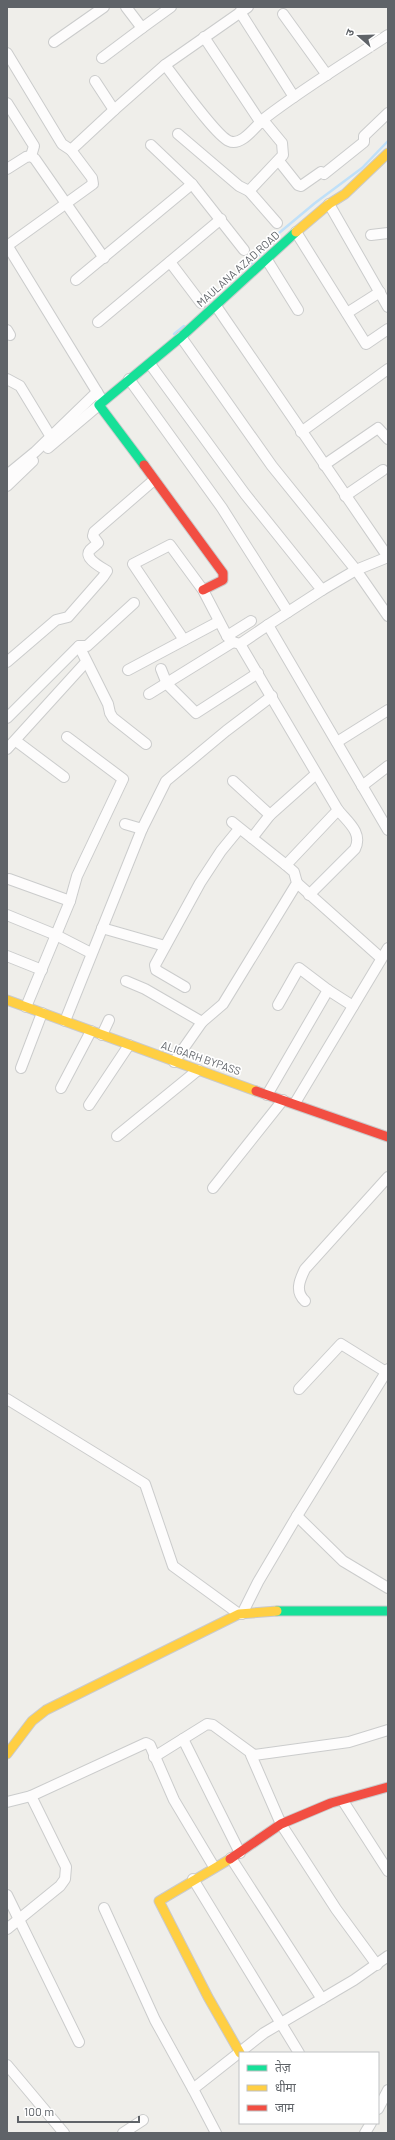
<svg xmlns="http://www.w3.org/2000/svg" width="395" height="2140" viewBox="0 0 395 2140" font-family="Barlow,'Noto Sans Devanagari',sans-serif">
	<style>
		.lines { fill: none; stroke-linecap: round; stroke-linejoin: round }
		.stream { stroke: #bfe0f9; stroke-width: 2.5 }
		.street-casing { stroke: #cbcccc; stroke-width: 12 }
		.fast-casing { stroke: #cacacb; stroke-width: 11 }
		.slow-casing { stroke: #cacacb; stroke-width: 11 }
		.jam-casing { stroke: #cacacb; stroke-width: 11 }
		.street { stroke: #fdfcfc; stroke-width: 10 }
		.fast { stroke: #16e098; stroke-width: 9 }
		.slow { stroke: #ffcf43; stroke-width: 9 }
		.jam { stroke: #f24e42; stroke-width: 9 }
		.labels { text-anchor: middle; stroke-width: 3.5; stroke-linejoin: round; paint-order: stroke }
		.street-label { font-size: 11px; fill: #5f6368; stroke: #fff }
	</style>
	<rect width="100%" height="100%" fill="#efeeea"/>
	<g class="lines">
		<g class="stream">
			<polyline points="248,267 279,233 315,203 362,168 388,141"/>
			<polyline points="174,334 184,326"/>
		</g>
		<g class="street-casing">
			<g id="street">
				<polyline points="126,7 142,28 171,7"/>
				<path d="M248,7L165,65C177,80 215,135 229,141C242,147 256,125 265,118C304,88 347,62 388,35"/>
				<polyline points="240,12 294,97"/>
				<polyline points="283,14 327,75"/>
				<polyline points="204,37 261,123"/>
				<polyline points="54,42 104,7"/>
				<polyline points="7,53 62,144 71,150 92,178 93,184 7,246"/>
				<polyline points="102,58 142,28"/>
				<polyline points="95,81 114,110 165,65"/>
				<polyline points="7,103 34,146 31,156"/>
				<polyline points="178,134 239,186 249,191 277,223"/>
				<polyline points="151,145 192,184 244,250"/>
				<polyline points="71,150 114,110"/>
				<polyline points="279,161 298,185 301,186 321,172 324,174 364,142 364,136 388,113"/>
				<polyline points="7,169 26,157 31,156 35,159 104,258"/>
				<polyline points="249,191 283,155 282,143 263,120"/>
				<polyline points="329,204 388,307"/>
				<polyline points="296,232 366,344 388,329"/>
				<polyline points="371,235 388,233"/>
				<polyline points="7,245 102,400"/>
				<polyline points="267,260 298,310"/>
				<polyline points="170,262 201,303"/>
				<polyline points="76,280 192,184"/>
				<polyline points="216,306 388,557"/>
				<polyline points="347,313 380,292"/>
				<polyline points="98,322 221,219"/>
				<polyline points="7,330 10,335"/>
				<polyline points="181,337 272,466 356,570 388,616"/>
				<polyline points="150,364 245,494 322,590 268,625"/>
				<polyline points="7,379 20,386 51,437"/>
				<polyline points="129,379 222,508 288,612"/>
				<polyline points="301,432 388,369"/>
				<polyline points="48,448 99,405"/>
				<polyline points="324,465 378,428 388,439"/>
				<polyline points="7,475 35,452 97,392"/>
				<polyline points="7,486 33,461"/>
				<polyline points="345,496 383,470"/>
				<polyline points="322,590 356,570 388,557"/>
				<polyline points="227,636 251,621"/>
				<path d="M184,640L133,564L170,545L203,590L227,636L233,642L240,644L338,810C348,822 363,833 355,849L309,895"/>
				<polyline points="240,644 268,625 388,830"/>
				<polyline points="79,646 108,704 110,713 113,718 146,744"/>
				<path d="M7,662L56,620L68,617L103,577L107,571C101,567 83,558 90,550C93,547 96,545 98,543L93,536L94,532L154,480"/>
				<polyline points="161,669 167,684 196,713 258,673"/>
				<polyline points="128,670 218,622"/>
				<polyline points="149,694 233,642"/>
				<polyline points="7,718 79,646 87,646 134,603"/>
				<polyline points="16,741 64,777"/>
				<polyline points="337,742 388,710"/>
				<polyline points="7,749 86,662"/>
				<polyline points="233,781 270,815"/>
				<polyline points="362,786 388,766"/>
				<polyline points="125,824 142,829 166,781 226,731 272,696"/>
				<polyline points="252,838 270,815 316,774"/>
				<polyline points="286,865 338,810"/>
				<polyline points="9,879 70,901"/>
				<polyline points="297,883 381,958"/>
				<polyline points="7,915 56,935 91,953"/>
				<polyline points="102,928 165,946"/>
				<polyline points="7,956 42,970"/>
				<polyline points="126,981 145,989 202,1022"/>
				<polyline points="185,987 156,970 155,965 200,883 221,851 239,829"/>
				<polyline points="278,1005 299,968 328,990 353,1006"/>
				<polyline points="26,1007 70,901 77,876 123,779 67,737"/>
				<polyline points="65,1021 142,829"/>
				<polyline points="102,1035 109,1020"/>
				<polyline points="174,1062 202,1022 223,1004 297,883 294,872 286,865 232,822"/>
				<polyline points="21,1068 42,1013"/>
				<polyline points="61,1088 91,1031"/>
				<polyline points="267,1095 328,990"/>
				<polyline points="295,1103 388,948"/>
				<polyline points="89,1105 129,1045"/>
				<polyline points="117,1136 198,1070"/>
				<polyline points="213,1188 283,1100"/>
				<path d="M305,1301C295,1292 299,1281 305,1269L388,1177"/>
				<polyline points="299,1389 341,1344 386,1372"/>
				<polyline points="7,1399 145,1484 173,1566 239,1614"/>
				<polyline points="297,1516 343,1561 388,1588"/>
				<polyline points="242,1614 258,1582 297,1516 388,1369"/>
				<polyline points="183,1739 240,1853"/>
				<polyline points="251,1755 281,1824 336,1909 377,1965"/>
				<polyline points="154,1757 207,1724 213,1725 254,1755 349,1742 388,1730"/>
				<polyline points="343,1801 388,1871"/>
				<polyline points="7,1802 31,1796 146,1743 150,1745 174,1800 214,1867"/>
				<polyline points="231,1858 322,1999"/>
				<polyline points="193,1879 299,2053"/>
				<polyline points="7,1895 79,2042"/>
				<polyline points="104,1908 155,2020 193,2089"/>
				<polyline points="7,1929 60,1886 65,1879 66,1867 31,1796"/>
				<polyline points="7,2065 64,2133"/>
				<polyline points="378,2109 388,2090"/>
				<polyline points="123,2133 143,2120"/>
				<polyline points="216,2133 193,2089 264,2033 354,1980 388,1956"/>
				<polyline points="365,2133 371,2123"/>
			</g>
		</g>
		<g class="fast-casing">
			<g id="fast">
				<polyline points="144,465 99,405 181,337 296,232"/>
				<polyline points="277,1611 388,1611"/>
			</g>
		</g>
		<g class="slow-casing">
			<g id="slow">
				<polyline points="296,232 329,204 345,194 388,153"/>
				<polyline points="7,1000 256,1091"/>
				<polyline points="7,1754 32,1721 46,1710 239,1614 277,1611"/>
				<polyline points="230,1859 159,1901 208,1997 240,2053"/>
			</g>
		</g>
		<g class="jam-casing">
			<g id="jam">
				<polyline points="144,465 223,573 223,580 203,590"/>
				<polyline points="256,1091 388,1137"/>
				<polyline points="230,1859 281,1824 331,1803 388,1787"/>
			</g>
		</g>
		<use href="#street" class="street"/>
		<use href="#fast" class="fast"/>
		<use href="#slow" class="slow"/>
		<use href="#jam" class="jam"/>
	</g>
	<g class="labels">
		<g class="street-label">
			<text transform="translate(238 269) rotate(-42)" y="4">MAULANA AZAD ROAD</text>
			<text transform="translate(201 1058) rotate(19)" y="4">ALIGARH BYPASS</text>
		</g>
	</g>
	<rect width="395" height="2140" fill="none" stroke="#5f6368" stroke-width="16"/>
	<rect x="239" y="2052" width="140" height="72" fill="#ffffff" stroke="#bfc1c3"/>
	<rect x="247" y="2065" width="20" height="6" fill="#16e098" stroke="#bfc1c3"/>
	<text x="275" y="2072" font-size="12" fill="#5f6368">तेज़</text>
	<rect x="247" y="2085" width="20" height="6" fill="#ffcf43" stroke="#bfc1c3"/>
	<text x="275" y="2092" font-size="12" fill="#5f6368">धीमा</text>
	<rect x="247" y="2105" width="20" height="6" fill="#f24e42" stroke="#bfc1c3"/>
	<text x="275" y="2112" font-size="12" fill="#5f6368">जाम</text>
	<g transform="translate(359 36) rotate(290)" stroke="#ffffff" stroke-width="3" paint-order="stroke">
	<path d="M0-3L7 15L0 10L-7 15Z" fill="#5f6368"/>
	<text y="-6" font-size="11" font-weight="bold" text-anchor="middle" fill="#5f6368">उ</text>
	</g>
	<path d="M18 2116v6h121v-6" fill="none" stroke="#5f6368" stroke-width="2"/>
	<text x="24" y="2116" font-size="12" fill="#5f6368" stroke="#ffffff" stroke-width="3" paint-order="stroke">100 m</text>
</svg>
